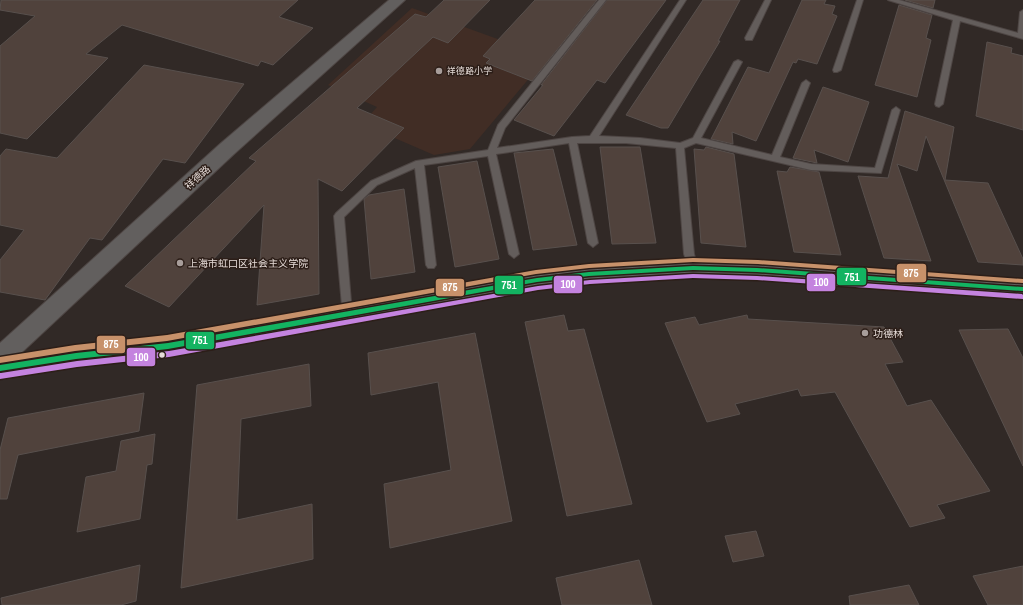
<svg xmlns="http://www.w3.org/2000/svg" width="1023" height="605" viewBox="0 0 1023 605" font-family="'Archivo Narrow','Noto Sans SC',sans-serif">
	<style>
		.built { fill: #412d25 }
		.building { fill: #50423c; stroke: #58504d }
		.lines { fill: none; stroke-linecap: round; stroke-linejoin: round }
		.lane-casing { stroke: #4e4644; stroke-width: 2 }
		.secondary-casing { stroke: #4e4644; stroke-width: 2 }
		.lane { fill: #635d5b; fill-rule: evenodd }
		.secondary { fill: #625f5e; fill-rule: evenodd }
		.bus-1-casing { stroke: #2c1e18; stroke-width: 3 }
		.bus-2-casing { stroke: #2c1e18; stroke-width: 3 }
		.bus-3-casing { stroke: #2c1e18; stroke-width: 3 }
		.bus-1 { fill: #13b361; fill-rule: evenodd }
		.bus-2 { fill: #c483df; fill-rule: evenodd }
		.bus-3 { fill: #c7916a; fill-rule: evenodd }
		.poi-dot { fill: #a79d9a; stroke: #2c1e18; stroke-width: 1.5 }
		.bus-dot { fill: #e6dcd8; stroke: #2c1e18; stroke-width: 1.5 }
		.labels { text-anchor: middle; stroke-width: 3; stroke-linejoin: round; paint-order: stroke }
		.far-poi-label { font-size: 9px; fill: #e6dcd8; stroke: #2c1e18; text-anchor: start }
		.street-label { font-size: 10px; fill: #e6dcd8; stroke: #2c1e18 }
		.poi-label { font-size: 10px; fill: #e6dcd8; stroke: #2c1e18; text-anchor: start }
		.line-badge { stroke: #2c1e18; stroke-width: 1.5 }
		.badge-label { font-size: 11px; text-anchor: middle; font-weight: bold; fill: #fff }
	</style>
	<rect width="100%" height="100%" fill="#312926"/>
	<polygon class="built" points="412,8 547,57 470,149 434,155 362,124 377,107 328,85"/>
	<g class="building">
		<polygon points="1,0 298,0 279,17 313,28 273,65 261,61 258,66 122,25 86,54 108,58 27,139 0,133 0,46 35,16 0,10"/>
		<polygon points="444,0 490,0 448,43 433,37 357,108 404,128 342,191 318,179 319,294 257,305 264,205 169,307 125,286 256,161 249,158 415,14 426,17"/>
		<polygon points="535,0 597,0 532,81 486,63 490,59 483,56"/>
		<polygon points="607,0 666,0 605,83 597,80 554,136 514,120 543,85 541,85"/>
		<polygon points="703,0 740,0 718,41 720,41 668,128 661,128 626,115"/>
		<polygon points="802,0 826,0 824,4 835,6 832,14 837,16 817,64 798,59 796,63 793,62 756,141 732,132 733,144 711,139 748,67 769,73"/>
		<polygon points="905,0 935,0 933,8"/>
		<polygon points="899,5 932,15 926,38 931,40 917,97 875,85"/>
		<polygon points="987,42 1012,48 1011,53 1023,56 1023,130 976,116"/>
		<polygon points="144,65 244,84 185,163 163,159 102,240 90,238 45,300 0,292 0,260 24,230 0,225 0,156 6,149 57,158"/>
		<polygon points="823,87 869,102 848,162 814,150 817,163 793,158"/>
		<polygon points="905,111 954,127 945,180 988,183 1023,259 1023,265 978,262 926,136 917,171 897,164 931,261 884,258 858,176 888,178"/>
		<polygon points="600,147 640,147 656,243 612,244"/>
		<polygon points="706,147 734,154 746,247 701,243 694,149 704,150"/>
		<polygon points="553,149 577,245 533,250 514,153"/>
		<polygon points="477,161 499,259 455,267 438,167"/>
		<polygon points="790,167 819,172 841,255 794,252 777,171 787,172"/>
		<polygon points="404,189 415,272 371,279 364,199 369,195"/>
		<polygon points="564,315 568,331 584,329 632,504 567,516 525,322"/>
		<polygon points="747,315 748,319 884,327 903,362 885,364 907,406 931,400 990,491 937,505 945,518 910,527 835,392 801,396 798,389 735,404 740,414 707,422 665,323 695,317 699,325"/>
		<polygon points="1008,329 1023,358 1023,466 959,330"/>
		<polygon points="475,333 512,521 390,548 384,484 451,470 438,382 371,395 368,353"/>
		<polygon points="309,364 311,406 241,419 237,520 312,504 313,559 181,588 197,385"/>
		<polygon points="144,393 139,431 18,455 7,499 0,499 0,450 8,418"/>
		<polygon points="155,434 152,464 147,465 140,519 77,532 86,477 116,471 121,441"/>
		<polygon points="756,531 764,556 733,562 725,536"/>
		<polygon points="639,560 652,605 562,605 556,578"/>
		<polygon points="140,565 136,601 121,605 2,605 1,598"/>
		<polygon points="1023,566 1023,605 988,605 973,576"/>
		<polygon points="909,585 919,605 850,605 849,596"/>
	</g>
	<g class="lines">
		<g class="lane-casing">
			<g id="lane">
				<polygon points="599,0 606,0 505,128 497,148 572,137 590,136 680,0 686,0 599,136 640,138 680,143 693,138 734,62 738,60 742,62 701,138 772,155 802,83 806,80 810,83 780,157 811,164 875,168 892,110 896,107 900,110 881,173 811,170 696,143 684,148 694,254 698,268 696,271 690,271 684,254 676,148 626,143 577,143 598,243 593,247 588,243 569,143 496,154 519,254 514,258 509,254 488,156 424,165 436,265 434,268 428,268 426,265 415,168 377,185 344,217 352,314 351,317 347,318 343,317 334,216 336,213 371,181 416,161 488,150 498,125"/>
				<polygon points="765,0 771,0 753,38 752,40 746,40 745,38"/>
				<polygon points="857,0 863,0 841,70 837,72 834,72 833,70"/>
				<polygon points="888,0 899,0 1018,33 1020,12 1023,10 1023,39 960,21 943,104 939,107 936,106 935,104 953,20"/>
			</g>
		</g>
		<g class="secondary-casing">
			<polygon id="secondary" points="389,0 405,0 234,154 20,354 76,345 168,336 537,271 589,265 693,259 757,261 1023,280 1023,298 757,279 693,277 589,283 537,289 168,356 76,367 0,379 0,343 220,144"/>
		</g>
		<use href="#lane" class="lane"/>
		<use href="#secondary" class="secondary"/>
		<g class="bus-1-casing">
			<polygon id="bus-1" points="693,266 757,268 1023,287 1023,291 757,272 693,270 589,276 537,282 168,349 76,359 0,371 0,365 76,353 168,343 537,278 589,272"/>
		</g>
		<g class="bus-2-casing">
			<polygon id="bus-2" points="693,274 757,276 1022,294 1023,295 1023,299 757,280 693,278 590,284 538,290 169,357 77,367 0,379 0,373 1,373 77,361 169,351 538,286 590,280"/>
		</g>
		<g class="bus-3-casing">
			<polygon id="bus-3" points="693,258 758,260 1023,279 1023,283 758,264 693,262 589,268 536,274 167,341 75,351 0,363 0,357 75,345 167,335 536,270 589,264"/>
		</g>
		<use href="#bus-1" class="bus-1"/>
		<use href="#bus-2" class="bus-2"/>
		<use href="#bus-3" class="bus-3"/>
	</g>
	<g class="poi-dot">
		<circle cx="439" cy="71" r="4"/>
		<circle cx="180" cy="263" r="4"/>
		<circle cx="865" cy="333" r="4"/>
	</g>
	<circle class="bus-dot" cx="162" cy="355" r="3.5"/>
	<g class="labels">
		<g class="far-poi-label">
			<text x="447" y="74">祥德路小学</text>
		</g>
		<g class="street-label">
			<text transform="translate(197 177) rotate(-42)" y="4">祥德路</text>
		</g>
		<g class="poi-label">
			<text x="188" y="267">上海市虹口区社会主义学院</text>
			<text x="873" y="337">功德林</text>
		</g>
	</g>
	<g class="line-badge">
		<rect x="896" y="263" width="31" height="20" rx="4" fill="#c7916a"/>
		<rect x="836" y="267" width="31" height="19" rx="4" fill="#13b361"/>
		<rect x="806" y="273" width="30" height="19" rx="4" fill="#c483df"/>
		<rect x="553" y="275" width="30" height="19" rx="4" fill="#c483df"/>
		<rect x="494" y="275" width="30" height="20" rx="4" fill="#13b361"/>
		<rect x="435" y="278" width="30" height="19" rx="4" fill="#c7916a"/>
		<rect x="185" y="331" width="30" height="19" rx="4" fill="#13b361"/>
		<rect x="96" y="335" width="30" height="19" rx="4" fill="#c7916a"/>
		<rect x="126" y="347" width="30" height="20" rx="4" fill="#c483df"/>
	</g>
	<g class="badge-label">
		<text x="911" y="277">875</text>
		<text x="852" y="281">751</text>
		<text x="821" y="286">100</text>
		<text x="568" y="288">100</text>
		<text x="509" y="289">751</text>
		<text x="450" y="291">875</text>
		<text x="200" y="344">751</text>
		<text x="111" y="348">875</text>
		<text x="141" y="361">100</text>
	</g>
</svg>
